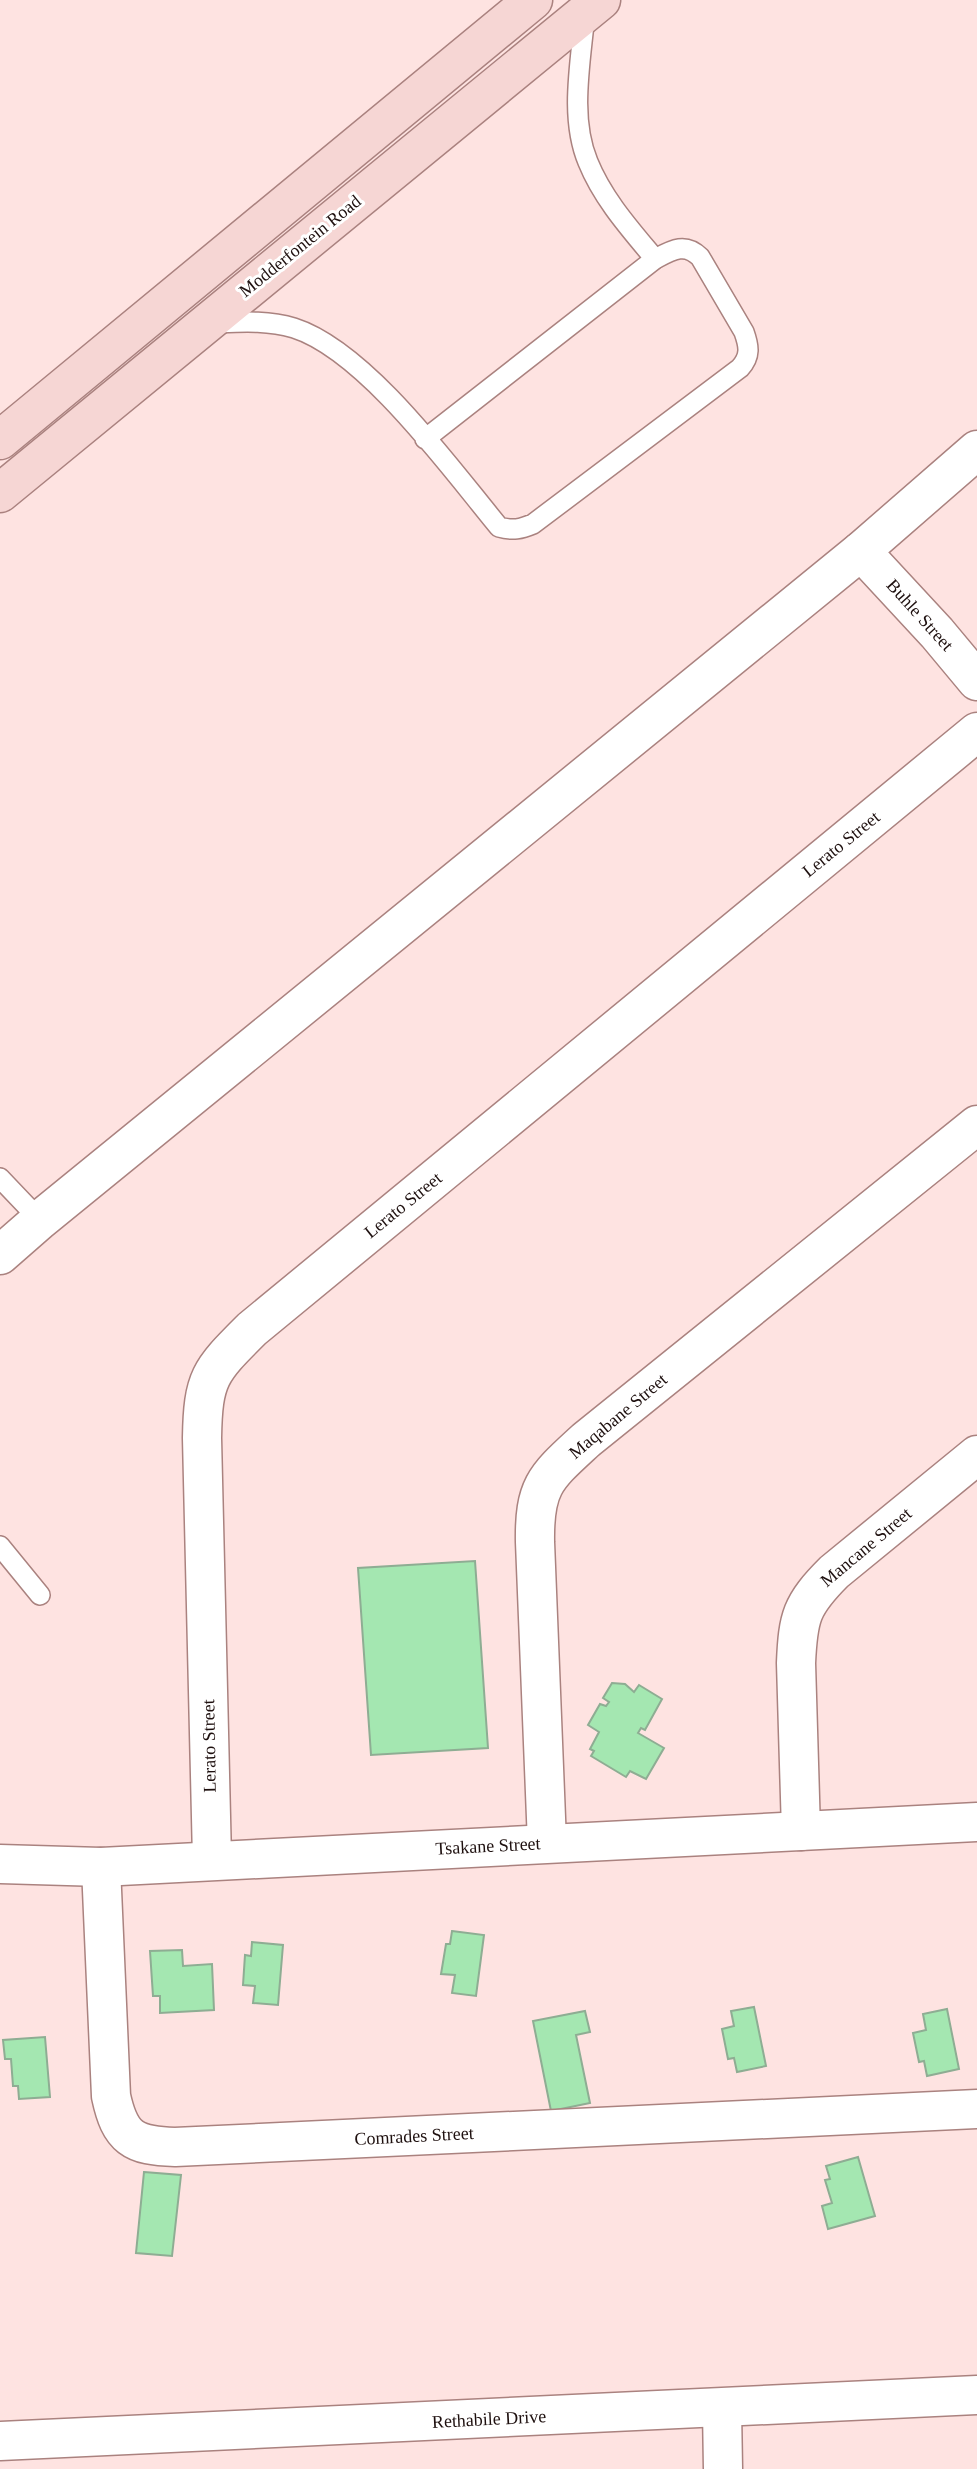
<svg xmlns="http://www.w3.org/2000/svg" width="977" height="2469" viewBox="0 0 977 2469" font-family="'Times New Roman',serif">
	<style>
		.building { fill: #a4e7b1; stroke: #8ead93; stroke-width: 2 }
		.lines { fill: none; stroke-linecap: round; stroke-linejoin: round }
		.service-casing { stroke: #aa827f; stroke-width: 22 }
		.minor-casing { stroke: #aa827f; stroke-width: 41 }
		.secondary-casing { stroke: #aa827f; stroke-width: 41 }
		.service { stroke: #fff; stroke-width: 19 }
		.minor { stroke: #fff; stroke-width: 38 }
		.secondary { stroke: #f6d6d4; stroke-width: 38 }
		.labels { text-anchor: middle; stroke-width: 6; stroke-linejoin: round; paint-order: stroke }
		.street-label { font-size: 18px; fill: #1e100f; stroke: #fff }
	</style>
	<rect width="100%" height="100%" fill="#fee3e1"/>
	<g class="building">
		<polygon points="475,1561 488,1748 371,1755 358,1568"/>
		<polygon points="612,1683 625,1684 634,1692 639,1685 662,1699 645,1730 641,1728 638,1733 664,1748 646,1779 630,1771 626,1777 591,1756 594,1751 590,1749 599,1732 588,1725 600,1704 606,1706 609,1702 603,1698"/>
		<polygon points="452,1931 484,1935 476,1996 452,1993 455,1975 441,1974 446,1944 450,1944"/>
		<polygon points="252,1942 283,1945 278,2005 253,2003 255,1986 243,1985 245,1955 251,1956"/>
		<polygon points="182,1950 183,1966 212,1964 214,2010 160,2013 160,1996 153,1996 150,1951"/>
		<polygon points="754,2007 766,2066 737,2072 734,2058 728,2059 722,2029 734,2026 731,2011"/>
		<polygon points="947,2009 959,2069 927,2076 924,2061 919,2062 913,2033 926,2030 923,2014"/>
		<polygon points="585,2011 590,2032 576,2035 590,2103 551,2111 533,2021"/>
		<polygon points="45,2037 50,2097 19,2099 18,2086 13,2086 11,2059 5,2059 3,2040"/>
		<polygon points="858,2157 875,2216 828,2229 822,2206 832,2203 825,2180 830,2179 826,2166"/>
		<polygon points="144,2172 181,2175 172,2256 136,2253"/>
	</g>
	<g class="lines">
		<g class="service-casing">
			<g id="service">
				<path d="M585,13C581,61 569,117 588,162C603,199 630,229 655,259"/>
				<path d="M214,323C241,322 267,320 294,328C366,351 451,469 499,527C513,531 521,529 533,524L740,368C751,356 749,346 744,332L700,257C685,242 672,250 655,259L425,439"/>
				<polyline points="0,1178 40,1220"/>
				<polyline points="0,1546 40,1595"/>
			</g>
		</g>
		<g class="minor-casing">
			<g id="minor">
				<polyline points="861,551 937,633 977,681"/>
				<polyline points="0,1255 40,1220 861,551 977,450"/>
				<path d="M801,1831L796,1663C798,1617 801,1605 834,1572L977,1455"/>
				<path d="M547,1843L535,1542C534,1485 546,1477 586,1440L977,1125"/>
				<path d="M212,1859L202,1438C203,1377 210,1371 252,1329L977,732"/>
				<polyline points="0,1864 101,1867 977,1822"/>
				<path d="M101,1867L111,2096C120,2138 133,2146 175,2147L977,2109"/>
				<polyline points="722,2409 723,2469"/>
				<polyline points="0,2441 977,2395"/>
			</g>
		</g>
		<g class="secondary-casing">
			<g id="secondary">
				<polyline points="0,440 533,0"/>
				<polyline points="0,493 601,0"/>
			</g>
		</g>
		<use href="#service" class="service"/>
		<use href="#minor" class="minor"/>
		<use href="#secondary" class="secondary"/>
	</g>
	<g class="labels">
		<g class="street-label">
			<text transform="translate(300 246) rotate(-39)" y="6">Modderfontein Road</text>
			<text transform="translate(920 615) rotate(48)" y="6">Buhle Street</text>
			<text transform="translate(841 844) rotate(-39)" y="6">Lerato Street</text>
			<text transform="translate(403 1205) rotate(-39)" y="6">Lerato Street</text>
			<text transform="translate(618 1416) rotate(-40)" y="6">Maqabane Street</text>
			<text transform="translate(866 1547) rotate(-40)" y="6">Mancane Street</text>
			<text transform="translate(209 1746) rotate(-91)" y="6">Lerato Street</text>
			<text transform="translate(488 1846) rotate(-3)" y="6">Tsakane Street</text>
			<text transform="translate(414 2136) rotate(-3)" y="6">Comrades Street</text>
			<text transform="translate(489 2419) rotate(-3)" y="6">Rethabile Drive</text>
		</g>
	</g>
</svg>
